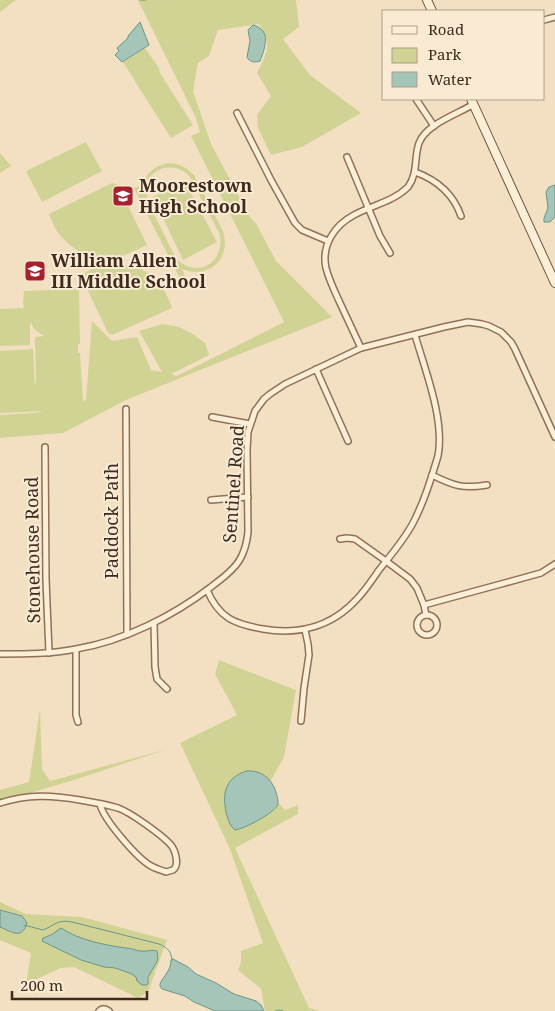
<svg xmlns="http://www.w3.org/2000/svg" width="555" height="1011" viewBox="0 0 555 1011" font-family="'Noto Serif',serif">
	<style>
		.green { fill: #d1d395; fill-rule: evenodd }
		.water { fill: #a5c5b9; stroke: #6b9587 }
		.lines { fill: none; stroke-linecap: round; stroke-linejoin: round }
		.stream { stroke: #6b9587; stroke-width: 1 }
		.street-casing { stroke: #907057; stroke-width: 8 }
		.secondary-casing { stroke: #72513a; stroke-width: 10 }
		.street { stroke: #fceed7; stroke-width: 5 }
		.secondary { stroke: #fceed7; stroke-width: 8 }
		.labels { text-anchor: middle; stroke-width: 4; stroke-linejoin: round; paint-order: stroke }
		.poi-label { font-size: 18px; font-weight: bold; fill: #3e2a1d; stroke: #f9ebd3; text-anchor: start }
		.street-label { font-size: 18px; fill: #3e2a1d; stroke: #f9ebd3 }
	</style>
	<rect width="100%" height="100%" fill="#f3e0c3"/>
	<g class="green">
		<polygon points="0,0 16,0 0,12"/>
		<path d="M138,0H296L299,27L283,39L310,75L361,113L302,147L271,155L258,128L257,115L271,96L257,73C267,52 273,45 259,24L218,30L209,56L198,63L193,91L211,144L250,217L257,225L276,261L332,317L126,400L63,433L0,438V415L34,413L43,411L0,413V351L33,349L35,386L36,381L35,337L44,336L35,330L30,322V345L0,346V309L24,308L23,303L24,291L79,289L80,344H78V353H80L83,401L86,400L92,321L112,341L137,337L151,370L162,372L139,331L162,324L179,327L193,334L205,343L209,355L171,374L177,376L284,322L191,136L200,132L196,118Z"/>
		<polygon points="145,48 159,68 160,73 193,125 171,138 136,83 135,81 123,62"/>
		<polygon points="86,142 102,171 42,202 26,171"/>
		<polygon points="0,153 11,166 0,173"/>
		<path d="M168,163C179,163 186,167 194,175L223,231C232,259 208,280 182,269L185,277L180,279L134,188L139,186L141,189C144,175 153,166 168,163ZM164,168C174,166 183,169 190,177L219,233C227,261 198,280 177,259C171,250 166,238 161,228C151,208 132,179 164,168Z"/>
		<polygon points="184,180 217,242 183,260 153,197"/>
		<path d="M112,183L118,185L147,245C134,251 119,259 103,260C86,260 63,242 55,228C53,224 51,219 49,214Z"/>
		<path d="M113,264C145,264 162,279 172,308L112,335L108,333L81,276L89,270Z"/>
		<polygon points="219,660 296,690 284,757 269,784 275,799 285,810 298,805 298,814 235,848 309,1008 321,1011 265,1011 261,989 238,970 241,963 241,951 263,943 230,849 180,743 237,715 215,674"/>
		<polygon points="40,709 42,769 50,781 168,749 74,780 0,802 0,790 29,782"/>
		<polygon points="0,902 26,914 82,917 167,940 148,992 138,998 74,967 61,968 26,984 31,953 0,940"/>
	</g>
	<g class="water">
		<polygon points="140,22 149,45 122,62 115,55 119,51 117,48 128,38 128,36"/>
		<path d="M253,25C272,30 265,48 260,61C255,63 249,62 247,57L250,41L248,30Z"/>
		<polygon points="555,185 555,217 550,222 544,222 544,218 548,208 546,192 549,187"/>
		<path d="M247,771C263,770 274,781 277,796C278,798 278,802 278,804C275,813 244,829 235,830C229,825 228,819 226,812C222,792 226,777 247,771Z"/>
		<path d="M0,910L22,916L27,923C22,940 12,932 0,927Z"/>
		<path d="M61,928C79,940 104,945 126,948C131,948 136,951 141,951C147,952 151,949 157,951L158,960L148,977V984L146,985H142L137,981L136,977L132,974L115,968L104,967L81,960L42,941L43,938L51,935Z"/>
		<path d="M173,959L188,967L196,974L216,983L234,994L256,1001L261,1005L264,1011H215L194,1002L185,996L162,989L160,986V984C164,975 171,971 171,960Z"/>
	</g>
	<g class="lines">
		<g class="stream">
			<polyline points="140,0 146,0"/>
			<path d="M24,925L43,930C55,925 58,919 72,922L159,944C168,948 171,951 172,960"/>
			<polyline points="275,1011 279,1010 283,1011"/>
		</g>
		<g class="street-casing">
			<g id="street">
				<polyline points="544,20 555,17"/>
				<polyline points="416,99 434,126"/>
				<polyline points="237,113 271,180 295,223 302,230 328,241"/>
				<polyline points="347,157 380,236 390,253"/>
				<path d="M415,172C437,180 453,193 461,216"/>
				<path d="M361,348C354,333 347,318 340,303C335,292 329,280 326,268C321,245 335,225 354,215C372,205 393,202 408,187C418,174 414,157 419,143C426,124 458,114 474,104"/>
				<polyline points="316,369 348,441"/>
				<polyline points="126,409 127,634"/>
				<polyline points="212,417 250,424"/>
				<polyline points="45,447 46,579 49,653"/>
				<path d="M432,475C454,486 463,489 487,485"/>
				<polyline points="211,500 248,497"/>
				<polyline points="340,539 347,538 355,539 386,561 410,579 417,588 424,605 426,615"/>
				<path d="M207,590C219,618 234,624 263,629C298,635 331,627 356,600C365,591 372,580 379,570C391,555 404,540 413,523C424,502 431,479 438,456C445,420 425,370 415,335"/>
				<polyline points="424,605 501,584 541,573 555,564"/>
				<circle cx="427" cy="625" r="10"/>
				<polyline points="154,623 155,667 157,679 167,689"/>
				<polyline points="76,650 76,715 78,722"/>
				<path d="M0,654C26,654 51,654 76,649C124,641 173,616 211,587C221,579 232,572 239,561C244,553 247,542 248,532L247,450L248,432L255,411L264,399L270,394L285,384L361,348L444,327L468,322L482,324L489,326L501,332L511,342L515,349L555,437"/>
				<polyline points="301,721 304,688 309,655 308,644 305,630"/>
				<path d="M0,803C29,794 51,795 80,800C92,802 105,804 118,808C130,812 162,835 171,845C175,850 180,865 173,870C173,870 166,872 166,872C161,870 156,869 151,866C137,858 103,819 100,804"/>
				<path d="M99,1011C102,1008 105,1008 109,1011"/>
			</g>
		</g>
		<g class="secondary-casing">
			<g id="secondary">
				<polyline points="427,0 432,11"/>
				<polyline points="471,99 555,283"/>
			</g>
		</g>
		<use href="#street" class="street"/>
		<use href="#secondary" class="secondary"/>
	</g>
	<defs>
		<g id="school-square" transform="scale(1.125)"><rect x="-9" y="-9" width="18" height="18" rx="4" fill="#a6202d" stroke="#f9ebd3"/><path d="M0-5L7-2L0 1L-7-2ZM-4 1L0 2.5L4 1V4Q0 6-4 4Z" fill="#fff"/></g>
	</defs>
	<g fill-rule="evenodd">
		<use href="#school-square" x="123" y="196"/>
		<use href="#school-square" x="35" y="271"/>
	</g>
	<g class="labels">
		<g class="poi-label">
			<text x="139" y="192">Moorestown<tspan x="139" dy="21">High School</tspan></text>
			<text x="51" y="267">William Allen<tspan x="51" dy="21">III Middle School</tspan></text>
		</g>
		<g class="street-label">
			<text transform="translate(234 484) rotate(-86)" y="6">Sentinel Road</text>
			<text transform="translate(112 521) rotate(-90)" y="6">Paddock Path</text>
			<text transform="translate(33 550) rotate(-91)" y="6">Stonehouse Road</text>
		</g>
	</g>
	<rect x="382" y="10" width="162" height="90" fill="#f9ebd3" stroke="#ae9e8a"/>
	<rect x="392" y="26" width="25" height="8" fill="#fceed7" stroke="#ae9e8a"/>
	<text x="428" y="35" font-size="15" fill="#3e2a1d">Road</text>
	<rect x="392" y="48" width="25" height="15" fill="#d1d395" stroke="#ae9e8a"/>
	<text x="428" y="60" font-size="15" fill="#3e2a1d">Park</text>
	<rect x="392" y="72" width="25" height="15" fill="#a5c5b9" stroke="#ae9e8a"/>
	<text x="428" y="85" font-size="15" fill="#3e2a1d">Water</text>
	<path d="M12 991v8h135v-8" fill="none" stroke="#3e2a1d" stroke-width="2.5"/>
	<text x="20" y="991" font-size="15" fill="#3e2a1d" stroke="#f9ebd3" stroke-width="4" paint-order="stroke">200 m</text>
</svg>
